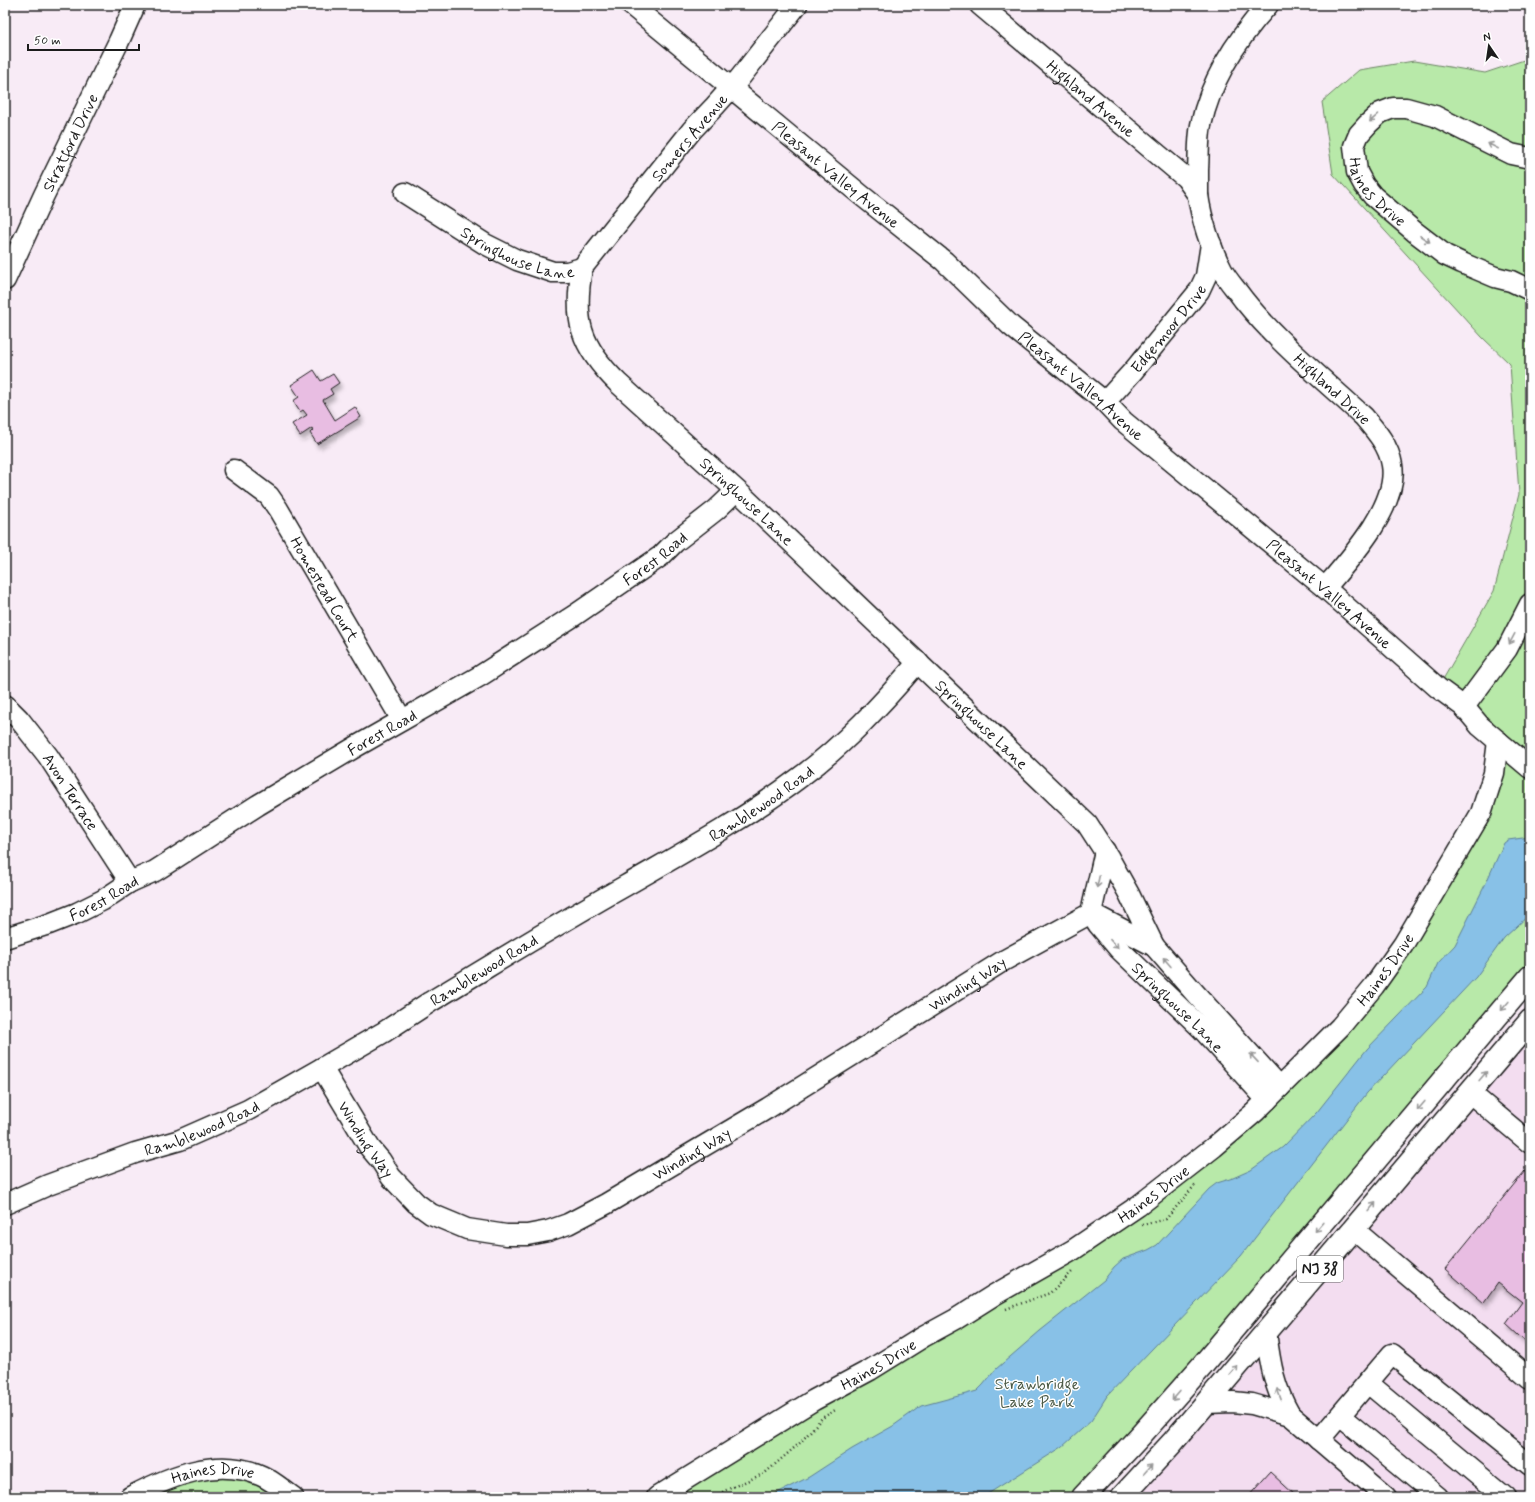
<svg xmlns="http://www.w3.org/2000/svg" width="1535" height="1502" viewBox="0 0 1535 1502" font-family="Mynerve,sans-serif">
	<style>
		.built { fill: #f3ddf0 }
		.green { fill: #b8e9a9; stroke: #6a8262 }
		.water { fill: #88c1e7; stroke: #5d7f96 }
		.building { fill: #e8bde2; stroke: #1c1c1c; filter: url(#shadow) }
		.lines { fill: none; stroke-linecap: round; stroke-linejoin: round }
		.minor-casing { stroke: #1c1c1c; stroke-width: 23 }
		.highway-casing { stroke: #1c1c1c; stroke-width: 25 }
		.path { stroke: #1c1c1c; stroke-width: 2.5; stroke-dasharray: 1 3; stroke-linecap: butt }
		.minor { stroke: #fff; stroke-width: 20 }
		.highway { stroke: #fff; stroke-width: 22 }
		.oneway { stroke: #999 }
		.labels { text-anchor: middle; stroke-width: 3; stroke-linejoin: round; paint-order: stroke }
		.shield { fill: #fff; stroke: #606060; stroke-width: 1 }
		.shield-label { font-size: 15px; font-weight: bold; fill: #1c1c1c }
		.street-label { font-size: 16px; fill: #1c1c1c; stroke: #fff }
		.park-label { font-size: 16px; fill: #4b5a46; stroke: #fff }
	</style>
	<defs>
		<filter id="shadow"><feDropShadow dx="2.5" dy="4.5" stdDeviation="2" flood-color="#0004"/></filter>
	</defs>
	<rect width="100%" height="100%" fill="#f8ebf6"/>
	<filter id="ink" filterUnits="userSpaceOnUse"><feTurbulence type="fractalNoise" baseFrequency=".025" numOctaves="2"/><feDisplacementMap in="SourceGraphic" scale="8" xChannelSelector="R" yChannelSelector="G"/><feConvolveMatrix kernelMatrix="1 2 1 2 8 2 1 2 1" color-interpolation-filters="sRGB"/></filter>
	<g filter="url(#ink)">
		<polygon class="built" points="1530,1021 1530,1497 1122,1497"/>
		<g class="green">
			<polygon points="1530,58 1530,977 1083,1497 658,1497 1188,1167 1374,986 1491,787 1498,741 1438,688 1494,591 1519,494 1510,364 1482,337 1333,174 1322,102 1359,70 1414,61 1485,73"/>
			<polygon points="262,1476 289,1497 130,1497 166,1479"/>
		</g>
		<polygon class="water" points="1530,837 1530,914 1504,938 1476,977 1367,1093 1241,1256 1107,1396 1091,1421 1062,1447 983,1497 769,1497 809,1477 852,1449 893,1426 921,1406 977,1391 983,1385 996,1369 1040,1331 1104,1280 1114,1267 1123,1259 1148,1250 1157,1245 1209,1189 1217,1183 1233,1178 1251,1170 1283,1147 1317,1112 1367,1049 1427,987 1438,963 1455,945 1485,885 1504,843 1508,840"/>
		<g class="building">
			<polygon points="314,370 321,381 333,374 339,383 330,389 333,394 323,400 335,420 355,407 361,417 317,444 310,433 313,430 312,428 300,436 292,424 307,415 303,410 300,412 293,401 299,397 291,385"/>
			<polygon points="1525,1171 1530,1175 1530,1346 1506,1324 1522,1302 1498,1283 1484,1303 1445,1269"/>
			<polygon points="1270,1472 1297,1497 1248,1497"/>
		</g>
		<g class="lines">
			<g class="minor-casing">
				<g id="minor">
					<path id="s1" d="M631,5L861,195L944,261L1011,326L1105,402L1123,421L1325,588L1438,688L1464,707L1480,726L1530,768"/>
					<path id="s2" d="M797,5L739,79L715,106L692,130L582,268C573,320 580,346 618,383L745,498L1087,824L1109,858L1129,894L1154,946L1194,992L1280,1087"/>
					<path id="s3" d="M980,5L1186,178L1198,195"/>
					<path id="s4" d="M1268,5C1237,39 1211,79 1201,125C1198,140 1199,155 1198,170C1198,178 1198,187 1198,195C1201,218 1211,249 1222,270C1227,280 1236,289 1243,299C1278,343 1323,379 1364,417C1376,431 1389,446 1392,465C1399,505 1350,559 1325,588"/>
					<path id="s5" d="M1530,158L1511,154L1435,116L1406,108H1393L1380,113L1368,124L1359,134L1354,146L1357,172L1364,185L1373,196L1415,232L1445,255L1462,263L1495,277L1511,281L1530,290"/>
					<path id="s6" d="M405,193L485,244L517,260L553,272H567L582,268"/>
					<path id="s7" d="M5,280L44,195L119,41L135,5"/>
					<path id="s8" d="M1105,402L1134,370L1199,291L1206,276L1211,244"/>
					<path id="s9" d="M234,470L269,496L278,509L402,720"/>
					<path id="s10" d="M5,705L19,719L48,756L130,882"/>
					<polyline points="1464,707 1507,649 1530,604"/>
					<path id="s11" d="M1105,851L1091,913L1098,924L1119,949L1202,1029L1267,1100"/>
					<polyline points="1093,914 1154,946"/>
					<path id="s12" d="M5,938L49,924L77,913L103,900L130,882L155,871L258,805L357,746L480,676L575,615L661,556L675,542L716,510L736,491"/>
					<path id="s13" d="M322,1068L370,1148L381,1161L391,1177L416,1203L431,1214L467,1229L506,1235H527L548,1231L568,1224L606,1204L768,1108L1003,961L1091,913"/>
					<polyline points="1469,1092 1530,1143"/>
					<path id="s14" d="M5,1204L48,1185L135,1153L180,1140L248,1110L322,1068L384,1032L430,1002C495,963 559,923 625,886C684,852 745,819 799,778C844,745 882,704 918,662"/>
					<polyline points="1353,1229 1530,1379"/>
					<polyline points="1368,1383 1505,1497"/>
					<path d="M1206,1403L1233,1402L1252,1404L1290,1415C1274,1388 1270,1363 1266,1332"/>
					<polyline points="1290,1415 1386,1497"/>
					<polyline points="1340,1416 1438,1497"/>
					<polyline points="1319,1440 1392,1354 1530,1465"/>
					<path id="s15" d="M130,1497C170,1476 218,1456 262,1476C273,1481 283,1490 293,1497"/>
					<path id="s16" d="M657,1497L814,1400L870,1370L923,1337L956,1319L994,1295L1073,1250L1138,1206L1214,1147L1255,1112L1340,1027L1374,986L1403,945L1481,813L1494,773L1498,741"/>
				</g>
			</g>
			<g class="highway-casing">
				<g id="highway">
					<polyline points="1083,1497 1140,1436 1202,1366 1530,977"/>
					<polyline points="1122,1497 1172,1443 1206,1403 1530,1021"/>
				</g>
			</g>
			<g class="path">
				<polyline points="1142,1225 1166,1219 1196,1184"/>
				<polyline points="1006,1309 1050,1293 1072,1272"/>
				<polyline points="716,1497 724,1491 765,1473 801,1442 822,1418 837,1409"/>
			</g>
			<use href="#minor" class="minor"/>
			<use href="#highway" class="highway"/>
		</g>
		<defs><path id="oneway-shaft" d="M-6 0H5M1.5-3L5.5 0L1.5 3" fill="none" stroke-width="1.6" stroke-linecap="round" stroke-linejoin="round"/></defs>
		<g class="oneway">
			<use href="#oneway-shaft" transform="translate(1374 118) rotate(139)"/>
			<use href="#oneway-shaft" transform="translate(1493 146) rotate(-153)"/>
			<use href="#oneway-shaft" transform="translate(1425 239) rotate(33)"/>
			<use href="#oneway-shaft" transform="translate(1512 639) rotate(118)"/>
			<use href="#oneway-shaft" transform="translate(1098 882) rotate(102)"/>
			<use href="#oneway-shaft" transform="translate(1114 944) rotate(47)"/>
			<use href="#oneway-shaft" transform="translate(1167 962) rotate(-131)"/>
			<use href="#oneway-shaft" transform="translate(1505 1006) rotate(130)"/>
			<use href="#oneway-shaft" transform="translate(1254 1058) rotate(-133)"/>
			<use href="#oneway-shaft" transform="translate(1483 1076) rotate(-50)"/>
			<use href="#oneway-shaft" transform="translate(1421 1106) rotate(130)"/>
			<use href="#oneway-shaft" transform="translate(1372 1207) rotate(-50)"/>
			<use href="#oneway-shaft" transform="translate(1319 1227) rotate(130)"/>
			<use href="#oneway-shaft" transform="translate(1234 1370) rotate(-50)"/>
			<use href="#oneway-shaft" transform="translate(1279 1394) rotate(-111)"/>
			<use href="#oneway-shaft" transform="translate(1176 1396) rotate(131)"/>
			<use href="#oneway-shaft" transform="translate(1148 1469) rotate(-48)"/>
		</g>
	</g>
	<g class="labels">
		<rect class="shield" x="1297" y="1256" width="46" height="26" rx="3"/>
		<g class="shield-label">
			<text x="1320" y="1274">NJ 38</text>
		</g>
		<g class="street-label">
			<text dy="6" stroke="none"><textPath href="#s3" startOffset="145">Highland Avenue</textPath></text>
			<text transform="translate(689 137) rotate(-50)" y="6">Somers Avenue</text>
			<text dy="6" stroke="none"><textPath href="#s7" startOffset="152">Stratford Drive</textPath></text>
			<text dy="6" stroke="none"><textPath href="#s1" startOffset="266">Pleasant Valley Avenue</textPath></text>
			<text dy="6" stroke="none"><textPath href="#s5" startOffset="258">Haines Drive</textPath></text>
			<text dy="6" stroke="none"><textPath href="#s6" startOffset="129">Springhouse Lane</textPath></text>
			<text dy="6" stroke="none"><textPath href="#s8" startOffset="97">Edgemoor Drive</textPath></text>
			<text dy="6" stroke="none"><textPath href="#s1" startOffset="590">Pleasant Valley Avenue</textPath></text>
			<text dy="6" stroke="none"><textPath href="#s4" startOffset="451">Highland Drive</textPath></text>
			<text dy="6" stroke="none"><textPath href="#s2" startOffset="642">Springhouse Lane</textPath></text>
			<text dy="6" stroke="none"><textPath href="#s12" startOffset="755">Forest Road</textPath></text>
			<text dy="6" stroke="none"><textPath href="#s9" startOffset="152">Homestead Court</textPath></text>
			<text dy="6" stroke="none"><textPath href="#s1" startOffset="914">Pleasant Valley Avenue</textPath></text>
			<text dy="6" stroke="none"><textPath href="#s2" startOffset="966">Springhouse Lane</textPath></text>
			<text dy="6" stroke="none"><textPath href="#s12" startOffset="431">Forest Road</textPath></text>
			<text dy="6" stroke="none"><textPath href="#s10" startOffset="109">Avon Terrace</textPath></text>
			<text dy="6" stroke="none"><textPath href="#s14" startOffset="859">Ramblewood Road</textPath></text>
			<text dy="6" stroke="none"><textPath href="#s12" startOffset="107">Forest Road</textPath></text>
			<text dy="6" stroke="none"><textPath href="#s16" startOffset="906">Haines Drive</textPath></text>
			<text dy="6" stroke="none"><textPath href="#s14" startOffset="535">Ramblewood Road</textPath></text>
			<text dy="6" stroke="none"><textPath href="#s13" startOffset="792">Winding Way</textPath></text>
			<text dy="6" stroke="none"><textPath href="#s11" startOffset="192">Springhouse Lane</textPath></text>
			<text dy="6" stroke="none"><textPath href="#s14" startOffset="211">Ramblewood Road</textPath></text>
			<text dy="6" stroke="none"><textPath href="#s13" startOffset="84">Winding Way</textPath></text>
			<text dy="6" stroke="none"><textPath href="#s13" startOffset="468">Winding Way</textPath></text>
			<text dy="6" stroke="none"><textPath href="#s16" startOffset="582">Haines Drive</textPath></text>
			<text dy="6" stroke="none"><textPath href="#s16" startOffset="258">Haines Drive</textPath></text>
			<text dy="6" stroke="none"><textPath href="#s15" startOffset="88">Haines Drive</textPath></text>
		</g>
		<g class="park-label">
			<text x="1037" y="1389">Strawbridge<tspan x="1037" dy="18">Lake Park</tspan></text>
		</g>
	</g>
	<rect width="1535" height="1502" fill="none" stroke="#fff" stroke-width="20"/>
	<rect x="10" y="10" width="1515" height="1482" fill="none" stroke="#1c1c1c" stroke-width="1.5" filter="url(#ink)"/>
	<g transform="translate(1489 46) rotate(347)" stroke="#ffffff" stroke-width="3" paint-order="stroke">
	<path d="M0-3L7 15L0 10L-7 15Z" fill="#1c1c1c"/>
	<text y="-6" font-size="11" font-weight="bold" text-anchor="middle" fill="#1c1c1c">N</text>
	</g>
	<path d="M28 44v6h111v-6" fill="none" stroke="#1c1c1c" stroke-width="2"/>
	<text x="34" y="44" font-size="12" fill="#1c1c1c" stroke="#ffffff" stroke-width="3" paint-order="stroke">50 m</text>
</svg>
